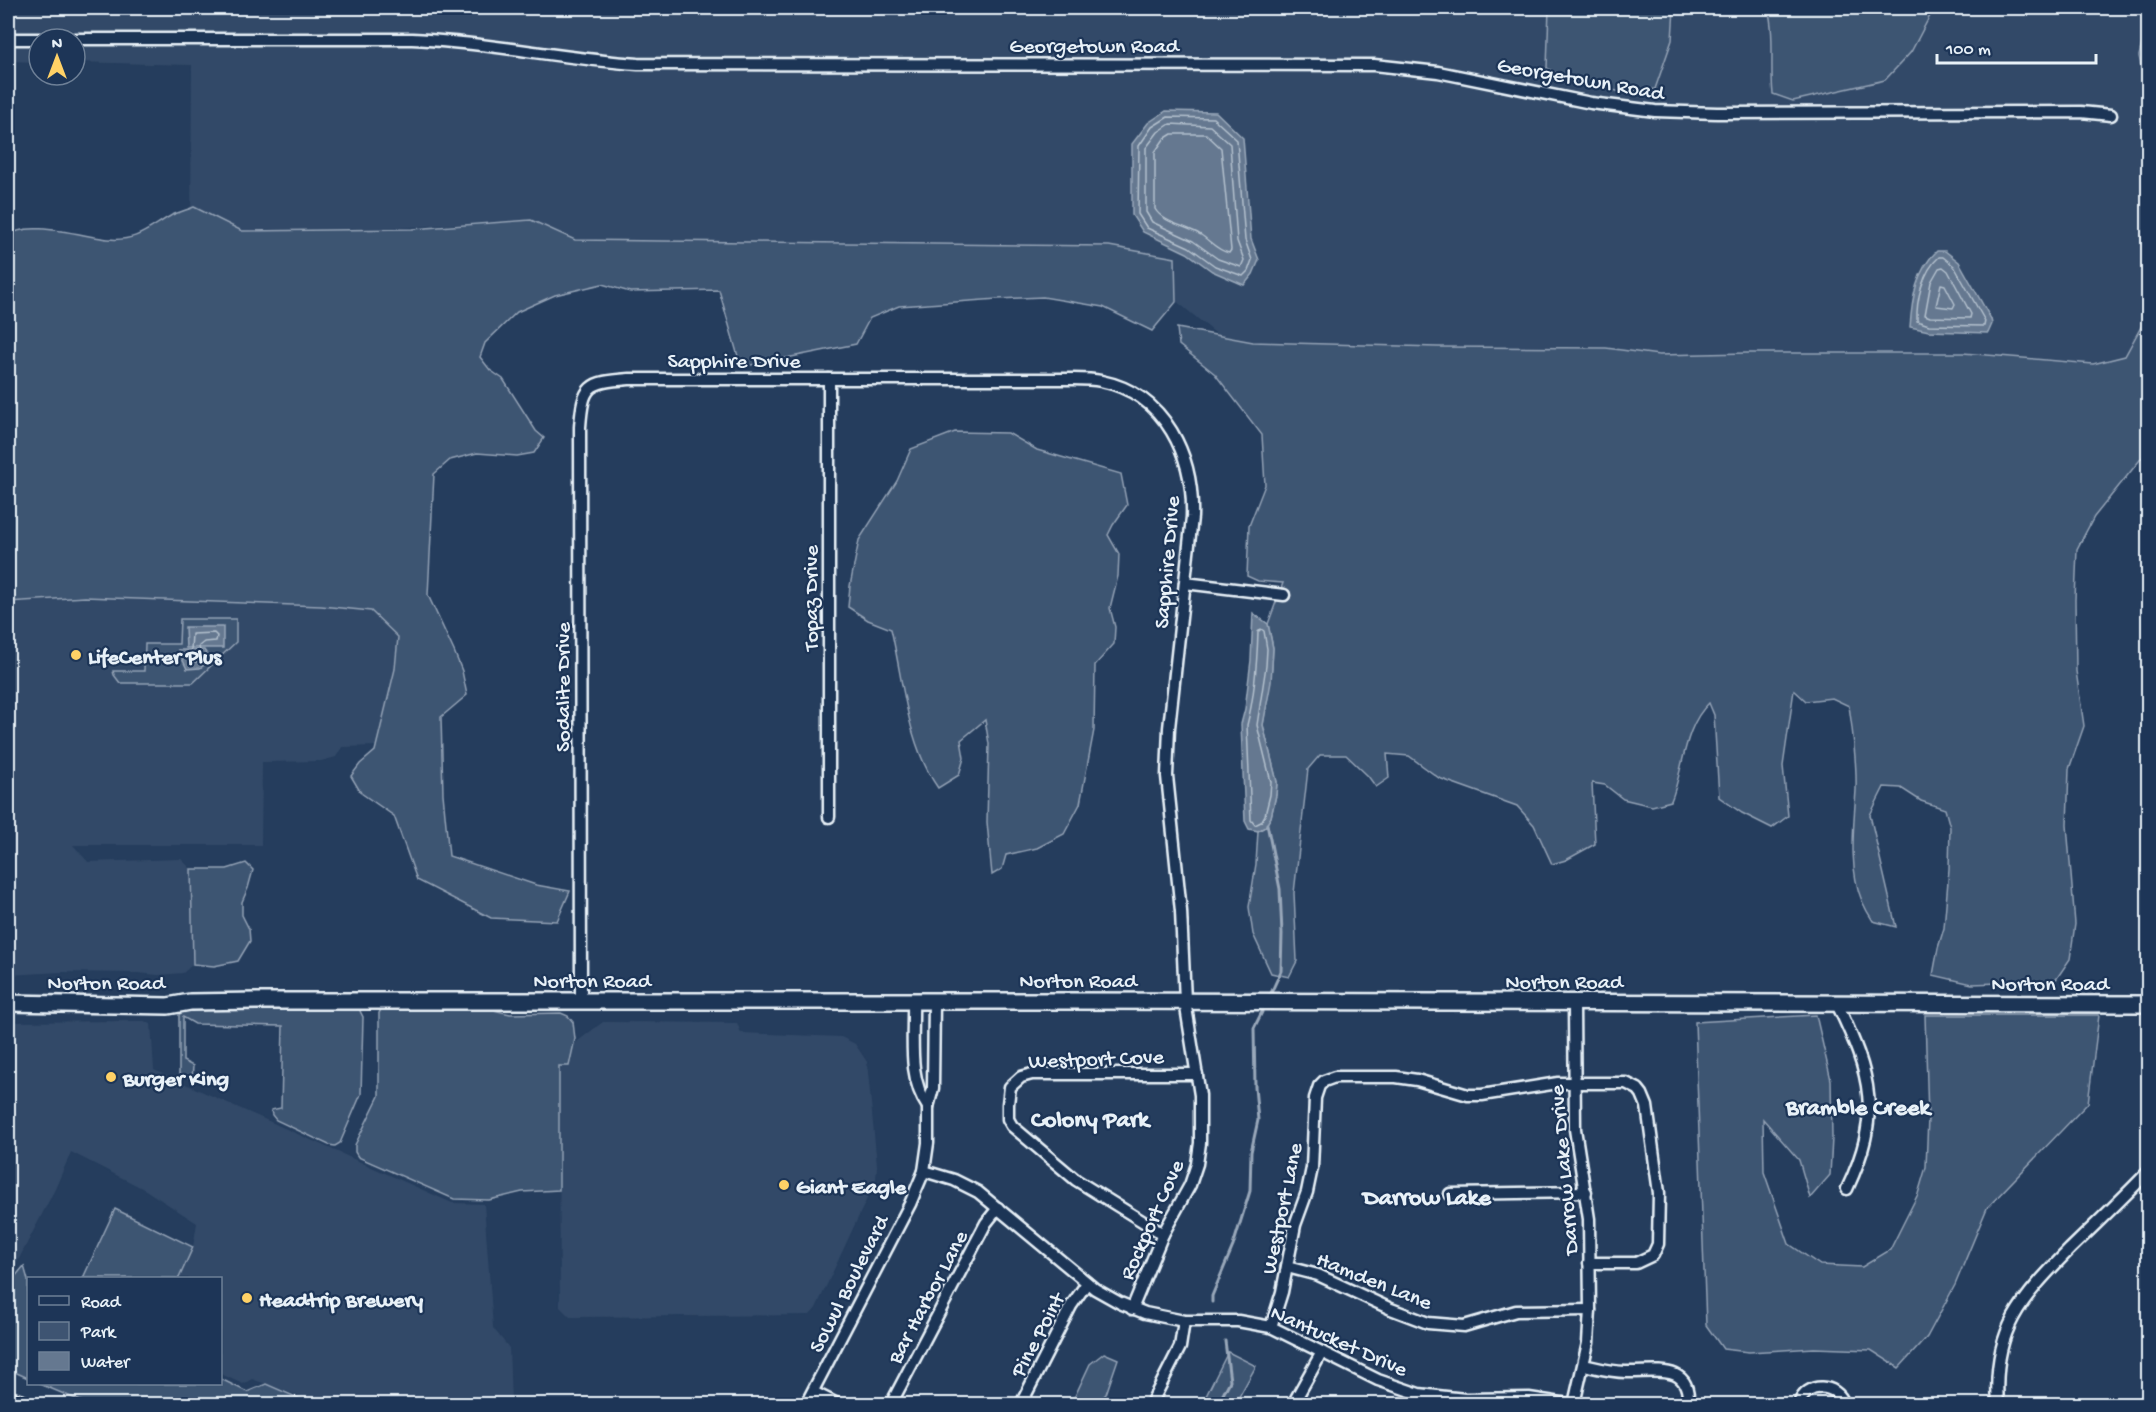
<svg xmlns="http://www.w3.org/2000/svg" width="2156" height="1412" viewBox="0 0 2156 1412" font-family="'Gochi Hand',sans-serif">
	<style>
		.built { fill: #334a68 }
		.green { fill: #3e5472; stroke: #93a2b5; stroke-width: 1.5 }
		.water { fill: #657890; stroke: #99a8ba; stroke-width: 1.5 }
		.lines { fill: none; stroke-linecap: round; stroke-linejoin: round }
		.shore { stroke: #b4c1ce; stroke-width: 1.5 }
		.stream { stroke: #99a8ba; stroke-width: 3 }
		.street-casing { stroke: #e8f1f8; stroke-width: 15 }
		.secondary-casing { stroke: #e8f1f8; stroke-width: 20 }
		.street { stroke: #1d3557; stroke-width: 10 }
		.secondary { stroke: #1d3557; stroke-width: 15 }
		.poi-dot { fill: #ffd166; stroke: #1d3557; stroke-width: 2 }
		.labels { text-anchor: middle; stroke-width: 4.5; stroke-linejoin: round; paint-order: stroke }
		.street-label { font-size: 22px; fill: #e8f1f8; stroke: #1d3557 }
		.poi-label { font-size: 22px; font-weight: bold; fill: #e8f1f8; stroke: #1d3557; text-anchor: start }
		.neighbourhood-label { font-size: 24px; font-weight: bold; fill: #e8f1f8; stroke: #1d3557 }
	</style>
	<rect width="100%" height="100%" fill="#253d5d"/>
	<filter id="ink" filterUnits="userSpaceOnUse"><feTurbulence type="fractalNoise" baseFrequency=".0167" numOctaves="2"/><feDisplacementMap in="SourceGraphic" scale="12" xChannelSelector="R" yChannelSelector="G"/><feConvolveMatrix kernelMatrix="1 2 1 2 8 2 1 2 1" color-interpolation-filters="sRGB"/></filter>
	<g filter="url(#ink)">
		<g class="built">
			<polygon points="8,8 2148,8 2148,366 1241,354 1109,246 575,240 531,220 191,240 192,65 75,62 75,39 39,39 39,62 8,61"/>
			<polygon points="85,597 321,606 371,611 398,637 395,669 376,746 342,747 336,757 321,761 262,762 261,845 73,845 88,862 181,859 191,869 193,964 183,973 158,975 138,973 61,972 8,975 8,602"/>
			<polygon points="144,1021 151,1024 154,1070 452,1203 484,1204 493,1328 509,1348 511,1404 322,1404 252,1379 243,1384 221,1374 220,1278 179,1278 193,1247 197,1223 144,1189 71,1152 55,1189 8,1280 8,1022"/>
			<polygon points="603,1022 737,1023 741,1033 841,1037 855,1044 867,1062 877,1165 876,1179 816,1308 810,1315 570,1317 560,1307 559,1066 569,1065 574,1044"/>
		</g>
		<g class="green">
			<polygon points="1549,8 1674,8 1672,40 1655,89 1622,92 1568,81 1547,68"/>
			<path d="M1768,8H1934L1911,52L1885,80L1793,101L1773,94C1770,66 1775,36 1768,8Z"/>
			<polygon points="2148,18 2148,89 2146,92 2139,56"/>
			<path d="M194,207L242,231L412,229L531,220L575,240L1109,246L1175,258L1176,302L1152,331L1103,307L1043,297L998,299L899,306L870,318L856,344L741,367L719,290L630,292L602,284L555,295L517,312L485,343L480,357L490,370L503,379L536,431L544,438L534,453L517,456L477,453L450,460L434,474L428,595L454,651L462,671L467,695L441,717L443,794L449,856L536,885L570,891L557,921L491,918L417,880L394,816L361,793L351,776L360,764L375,751L395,669L398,637L371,611L321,606L85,597L8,602V237C24,218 85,237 108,239C137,242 149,228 172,215C179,212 187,210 194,207Z"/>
			<path d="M2145,295L2148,299V450L2094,517L2077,549L2075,600L2076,671L2084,726L2069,769L2067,825L2075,924L2070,959L2055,981L1972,984L1933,975L1938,948L1944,928L1949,869L1950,827L1945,809L1921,801L1901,788L1884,787L1870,815L1896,927L1873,921C1869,915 1865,908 1862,901C1848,868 1854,824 1856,790C1857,762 1853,733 1849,706L1832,698L1806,701L1794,690L1783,766L1788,816L1772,828L1742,813L1719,797L1714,715L1709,703C1683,728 1684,769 1671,801L1652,806L1623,799L1605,785L1592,783L1595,844L1566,860L1552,864L1534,825L1517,806L1439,778L1409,756L1387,754L1389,778L1376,787L1368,776L1346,755H1320L1308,769L1294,893L1297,961L1289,977L1271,973L1253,934L1249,907L1256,864L1258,831L1265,827L1271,817L1276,795L1277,782L1263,725L1272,667L1273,648L1268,624L1283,583L1258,581L1247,576L1249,526L1265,485L1262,435L1215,374L1179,345L1177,328L1253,342L1437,347L1606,348L1659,355L1747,353H1963L2093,364L2125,356L2142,325Z"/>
			<path d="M955,432L1008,433L1037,450L1121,474L1127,505L1113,525L1108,535L1119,554L1118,576L1110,608L1115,627L1114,644L1095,665L1094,730L1080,804L1064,834L1037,848L1006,855L1002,869L992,875L987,822L989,744L985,720L961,740L964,758L959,775L938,788C907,744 903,680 891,629L868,620L848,607L850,586L859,540L897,481L911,449Z"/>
			<polygon points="180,619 236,619 236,642 193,683 120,683 114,675 113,671 144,671 145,644 179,644"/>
			<polygon points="246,863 253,870 248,888 242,902 242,915 249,929 250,941 238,961 214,966 193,964 191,869 227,869"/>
			<polygon points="212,1005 355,1006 359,1009 363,1017 361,1094 340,1143 335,1146 329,1145 276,1120 272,1115 271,1110 281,1108 283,1026 195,1024 183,1017 183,1061 193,1066 192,1079 179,1074 179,1015 183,1010"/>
			<polygon points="383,1007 485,1008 510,1014 561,1013 568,1016 573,1022 575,1039 569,1066 559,1066 559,1190 522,1192 489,1200 454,1199 358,1157 355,1152 355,1145 379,1096 379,1013"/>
			<polygon points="1816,1015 1831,1080 1832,1138 1830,1175 1810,1198 1799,1160 1763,1119 1764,1172 1789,1244 1820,1265 1862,1267 1890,1250 1918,1194 1926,1167 1928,1118 1925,1015 2099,1015 2088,1103 1987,1208 1955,1285 1927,1337 1899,1368 1871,1350 1814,1348 1749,1352 1723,1349 1706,1325 1695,1022"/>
			<polygon points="115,1209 193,1247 179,1278 83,1278"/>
			<polygon points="24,1266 28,1280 28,1378 8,1369 8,1285"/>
			<polygon points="1228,1352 1256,1366 1235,1404 1202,1404"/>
			<polygon points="1104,1353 1118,1359 1106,1394 1096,1404 1066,1404 1075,1396 1090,1364"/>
			<polygon points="221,1379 247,1392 266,1384 312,1404 88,1404 40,1384 220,1384"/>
		</g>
		<g class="water">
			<polygon points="1166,111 1216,112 1243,138 1251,239 1259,260 1253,274 1244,285 1212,271 1187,253 1143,232 1132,215 1132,144 1148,123"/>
			<path d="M1937,251H1945L1959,262L1991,319L1992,324L1988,333L1929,331L1910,327C1912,299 1916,270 1937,251Z"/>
			<polygon points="1253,613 1268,624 1273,648 1271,682 1263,725 1277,782 1276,795 1271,817 1265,827 1258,831 1249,829 1245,821 1241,724 1245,709 1251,660"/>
			<polygon points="185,627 223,627 223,648 186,648"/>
			<polygon points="178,650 204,650 208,656 207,663 200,668 187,669"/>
		</g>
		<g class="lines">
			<g class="shore">
				<polygon points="1168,117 1213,118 1237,140 1245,240 1252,260 1248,271 1243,276 1215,266 1189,247 1147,228 1138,214 1139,146 1152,127"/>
				<polygon points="1170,124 1210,126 1230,144 1237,241 1244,260 1241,267 1218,259 1193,241 1152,222 1146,212 1146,148 1158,132"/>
				<path d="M1172,134H1206L1221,148L1231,250L1229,253C1218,251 1210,241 1201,235C1187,226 1163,223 1155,209V152L1164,139Z"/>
				<path d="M1939,257H1943L1954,266L1985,321L1984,326L1929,325L1917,321C1916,300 1923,271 1939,257Z"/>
				<polygon points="1943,267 1948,271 1971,314 1970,318 1930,317 1925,315 1931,282 1939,268"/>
				<polygon points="1941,284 1945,285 1955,304 1953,308 1936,306"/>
				<path d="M1261,629L1264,631L1267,649L1266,666L1257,725L1271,782L1270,795L1265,815L1261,822L1255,825L1251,820L1247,725C1255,695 1257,663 1258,632Z"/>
				<polygon points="214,633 217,636 216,641 204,642 199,646 201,661 191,662 188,656 191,650 192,634"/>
			</g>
			<g class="stream">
				<polyline points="1267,824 1280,889 1282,934 1281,971 1271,993"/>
				<polyline points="1212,1302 1212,1296 1233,1246 1250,1191 1251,1152 1258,1120 1255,1087 1254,1028 1262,1012"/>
				<polyline points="1218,1404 1230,1381 1225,1341"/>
			</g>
			<g class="street-casing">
				<g id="street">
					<polyline points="8,39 39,39"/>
					<path d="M75,39H412C488,42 562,59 638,64L1374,65L1438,72L1591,103L1655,111L1717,113L2081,112L2111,115"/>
					<polyline points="829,379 829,817"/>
					<polyline points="1185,583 1284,595"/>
					<path d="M581,1001L580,427C583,385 588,382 629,379H1073C1082,379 1092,379 1101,381C1166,394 1194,457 1192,517L1169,728L1167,776L1181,911L1185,1001L1200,1095V1143L1197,1164L1190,1185L1163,1234L1132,1309"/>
					<path d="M913,1002C914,1036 907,1078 928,1107"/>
					<path d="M1837,1004C1872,1076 1882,1115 1847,1189"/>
					<polyline points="924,1171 954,1180 978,1192 1095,1289 1120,1303 1145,1313 1184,1321 1238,1321 1271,1327 1378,1380 1419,1394 1465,1399 1529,1398 1568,1404"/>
					<polyline points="1450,1194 1586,1192"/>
					<polyline points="1163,1234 1076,1180 1012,1126 1008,1119 1008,1104 1010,1087 1021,1077 1032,1074 1197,1074"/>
					<polyline points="1287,1267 1318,1275 1391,1309 1428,1323 1464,1326 1516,1311 1590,1310"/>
					<polyline points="1271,1327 1282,1292 1295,1225 1307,1192 1312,1168 1315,1098 1319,1086 1324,1081 1335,1077 1396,1077 1417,1080 1468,1095 1482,1095 1558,1083 1626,1083 1638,1089 1642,1094 1647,1106 1659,1193 1658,1244 1653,1255 1636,1263 1589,1263"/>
					<path d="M1584,1365C1597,1368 1611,1372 1626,1372C1654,1373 1691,1362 1688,1404"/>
					<polyline points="813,1392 837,1404"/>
					<polyline points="806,1404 910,1204 924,1171 928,1143 928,1107 933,1088 934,1002"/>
					<polyline points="891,1404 986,1223 998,1208"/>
					<polyline points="1021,1404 1071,1306 1087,1283"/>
					<polyline points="1151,1404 1180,1347 1184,1321"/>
					<polyline points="1293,1404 1322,1352"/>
					<polyline points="1574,1404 1588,1343 1590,1310 1589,1219 1575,1129 1574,1003"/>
					<path d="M1799,1404C1806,1381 1837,1383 1844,1404"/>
					<path d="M1998,1404C1992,1330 2021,1299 2070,1249C2096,1224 2123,1198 2148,1172"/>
				</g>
			</g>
			<g class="secondary-casing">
				<g id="secondary">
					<polyline points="8,1003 168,1006 190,1002 257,1001 1068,1001 2148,1004"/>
					<polyline points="8,1399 23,1404"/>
				</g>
			</g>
			<use href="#street" class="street"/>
			<use href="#secondary" class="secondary"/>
		</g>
	</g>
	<g class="poi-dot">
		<circle cx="76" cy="655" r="6"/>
		<circle cx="111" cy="1077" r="6"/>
		<circle cx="784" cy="1185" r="6"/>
		<circle cx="247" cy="1298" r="6"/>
	</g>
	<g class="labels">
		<g class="street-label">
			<text x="1094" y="52">Georgetown Road</text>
			<text transform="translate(1581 77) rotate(10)" y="8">Georgetown Road</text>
			<text x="734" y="367">Sapphire Drive</text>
			<text transform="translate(1165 562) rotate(-85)" y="8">Sapphire Drive</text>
			<text transform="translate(809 598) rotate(-90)" y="8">Topaz Drive</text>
			<text transform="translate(561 687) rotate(-90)" y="8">Sodalite Drive</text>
			<text x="592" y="987">Norton Road</text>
			<text x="1078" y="987">Norton Road</text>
			<text x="1564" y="988">Norton Road</text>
			<text x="106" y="989">Norton Road</text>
			<text x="2050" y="990">Norton Road</text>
			<text transform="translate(1096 1057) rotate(-2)" y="8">Westport Cove</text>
			<text transform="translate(1562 1170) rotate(-95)" y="8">Darrow Lake Drive</text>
			<text transform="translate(1280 1208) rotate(-78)" y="8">Westport Lane</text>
			<text transform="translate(1150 1219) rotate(-66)" y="8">Rockport Cove</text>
			<text transform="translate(1375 1279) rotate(22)" y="8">Hamden Lane</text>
			<text transform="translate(847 1283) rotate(-63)" y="8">Sowul Boulevard</text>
			<text transform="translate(926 1296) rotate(-62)" y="8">Bar Harbor Lane</text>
			<text transform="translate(1036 1334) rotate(-62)" y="8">Pine Point</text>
			<text transform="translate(1340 1339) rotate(24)" y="8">Nantucket Drive</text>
		</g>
		<g class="poi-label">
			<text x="88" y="663">LifeCenter Plus</text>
			<text x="123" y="1085">Burger King</text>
			<text x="796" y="1193">Giant Eagle</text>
			<text x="259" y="1306">Headtrip Brewery</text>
		</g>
		<g class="neighbourhood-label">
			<text x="1858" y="1114">Bramble Creek</text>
			<text x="1090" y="1126">Colony Park</text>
			<text x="1427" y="1204">Darrow Lake</text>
		</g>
	</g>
	<rect width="2156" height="1412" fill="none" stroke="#1d3557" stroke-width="30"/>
	<rect x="15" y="15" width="2126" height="1382" fill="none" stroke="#e8f1f8" stroke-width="2" filter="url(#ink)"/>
	<rect x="27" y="1277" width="195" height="108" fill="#1d3557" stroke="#6e8097" stroke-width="1.5"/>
	<rect x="39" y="1296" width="30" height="9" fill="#1d3557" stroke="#6e8097" stroke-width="1.5"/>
	<text x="81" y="1307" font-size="18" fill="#e8f1f8">Road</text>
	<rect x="39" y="1322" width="30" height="18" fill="#3e5472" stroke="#6e8097" stroke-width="1.5"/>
	<text x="81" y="1337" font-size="18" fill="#e8f1f8">Park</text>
	<rect x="39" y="1352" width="30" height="18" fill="#657890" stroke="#6e8097" stroke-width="1.5"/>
	<text x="81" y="1367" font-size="18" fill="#e8f1f8">Water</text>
	<g transform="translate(57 57)"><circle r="28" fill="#1d3557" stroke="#6e8097" stroke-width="1.5"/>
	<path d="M0-4.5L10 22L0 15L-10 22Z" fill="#ffd166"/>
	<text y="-9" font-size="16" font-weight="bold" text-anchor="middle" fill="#e8f1f8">N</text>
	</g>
	<path d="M1937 54v9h159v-9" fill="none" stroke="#e8f1f8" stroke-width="3"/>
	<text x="1946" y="54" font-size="18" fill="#e8f1f8" stroke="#1d3557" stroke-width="4.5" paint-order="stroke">100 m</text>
</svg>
